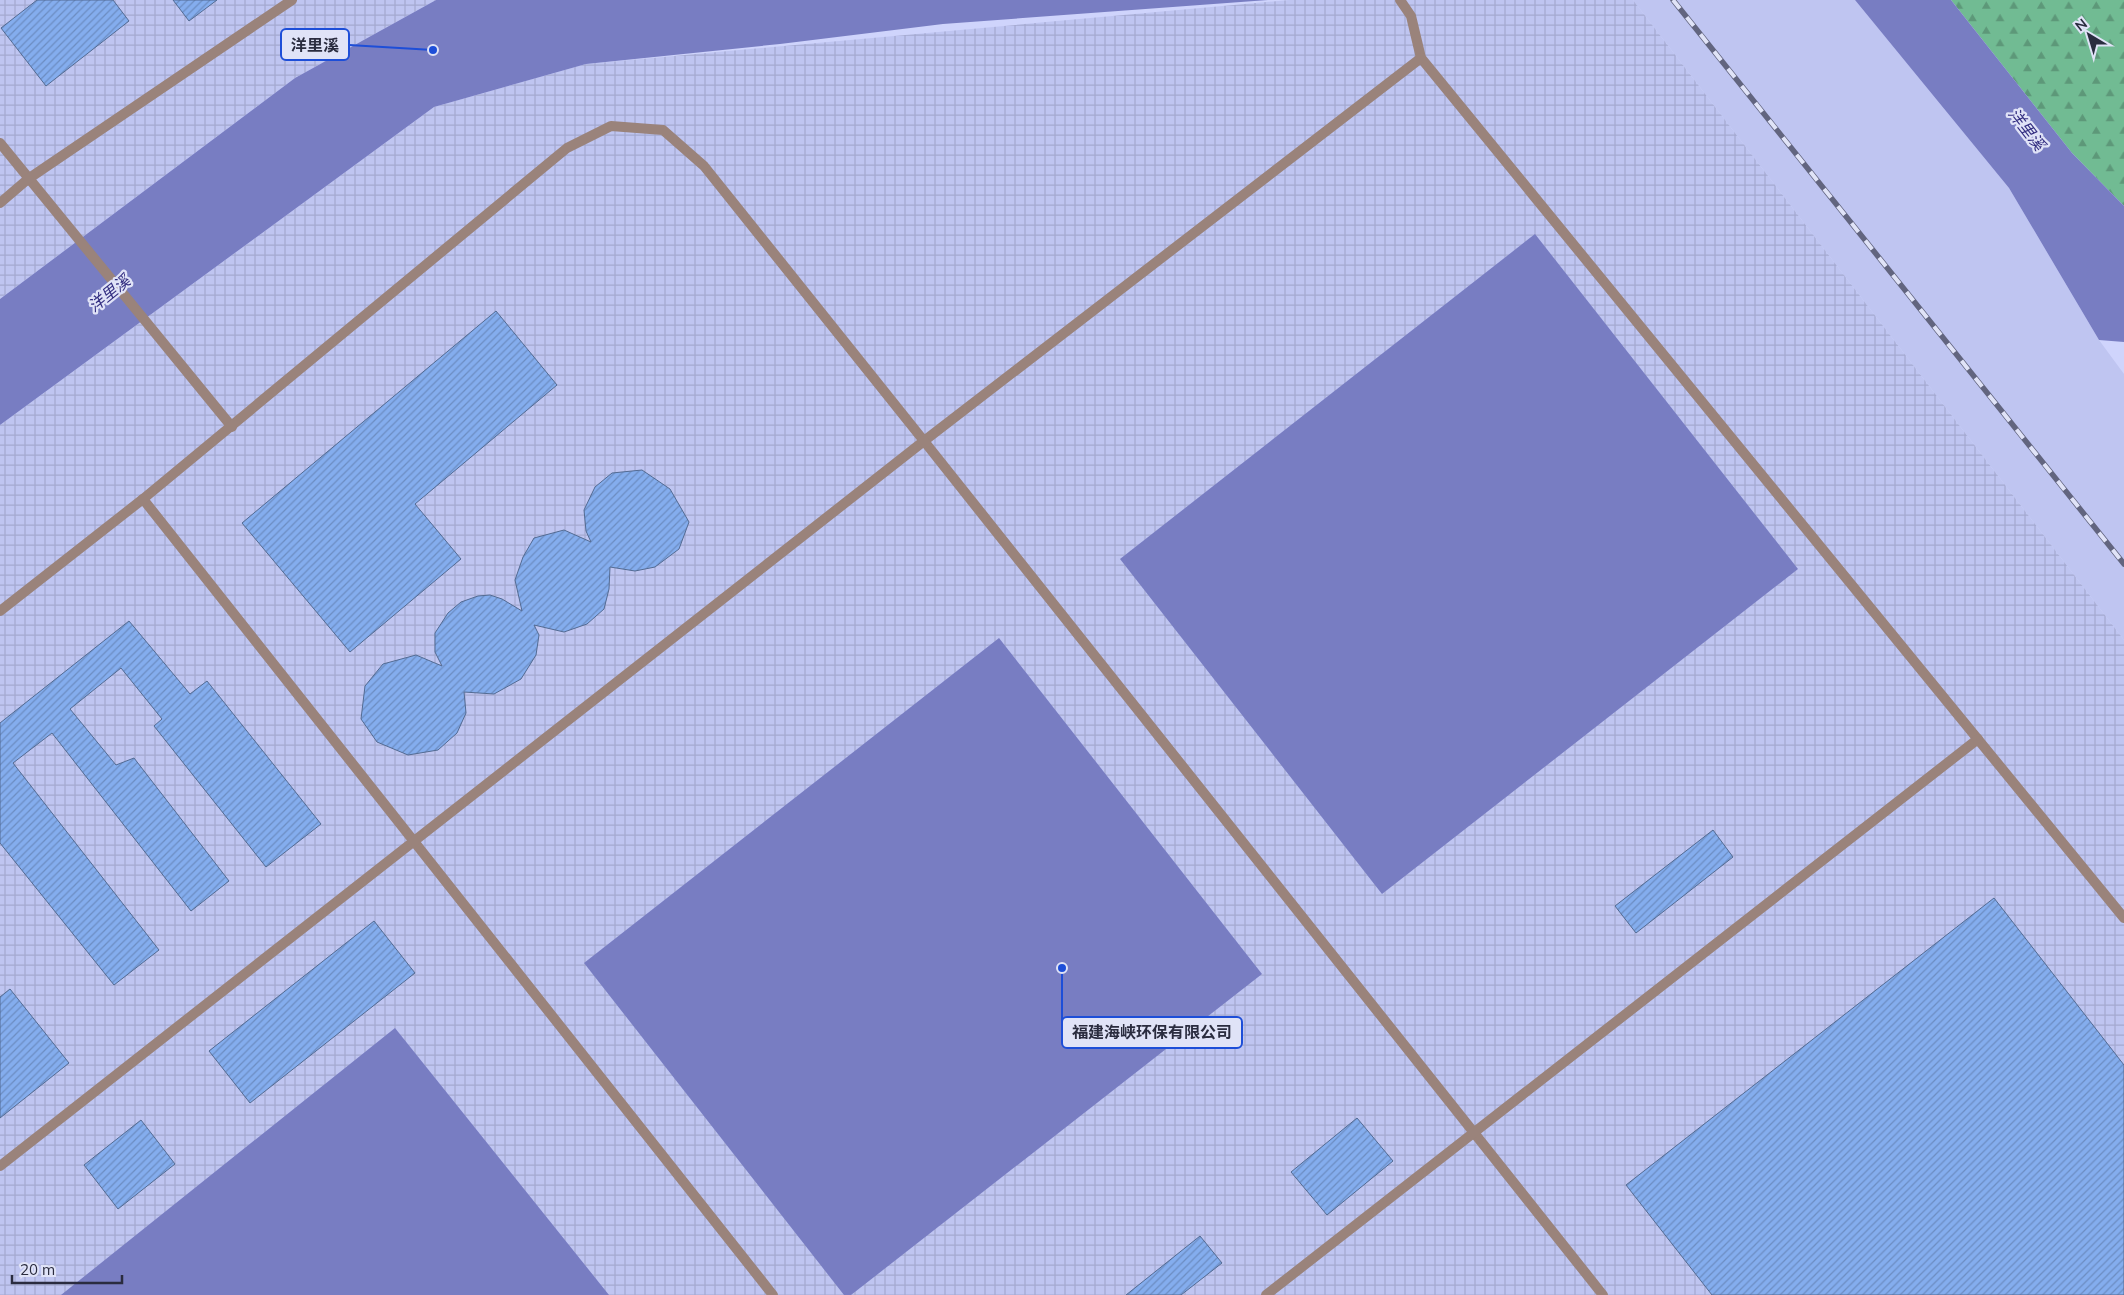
<svg xmlns="http://www.w3.org/2000/svg" width="2124" height="1295" viewBox="0 0 2124 1295" font-family="Mulish,'Noto Sans SC',sans-serif">
	<style>
		.built { fill: #bfc5f1 }
		.industrial { fill: url(#industrial-grid) }
		.forest { fill: url(#forest-firs) }
		.water { fill: #787dc2 }
		.building { fill: url(#building-hatch); stroke: #536b93 }
		.lines { fill: none; stroke-linecap: round; stroke-linejoin: round }
		.service { stroke: #9a837b; stroke-width: 10 }
		.rail-casing { stroke: #62657f; stroke-width: 5.5 }
		.rail { stroke: #e0e3f7; stroke-width: 4; stroke-dasharray: 11; stroke-linecap: butt }
		.labels { text-anchor: middle; stroke-width: 4.5; stroke-linejoin: round; paint-order: stroke }
		.water-label { font-size: 16px; font-style: italic; fill: #322d80; stroke: #e0e3f7 }
		.leader { fill: none; stroke: #1d4ed8; stroke-width: 2 }
		.callout-dot { fill: #1d4ed8; stroke: #e0e3f7; stroke-width: 2 }
		.callout { fill: #e0e3f7; stroke: #1d4ed8; stroke-width: 2 }
		.callout-label { font-size: 16px; text-anchor: middle; font-weight: bold; fill: #2a2c3f }
	</style>
	<defs>
		<pattern id="industrial-grid" width="8" height="8" patternUnits="userSpaceOnUse" patternTransform="scale(1.25)"><rect width="8" height="8" fill="#bfc5f1"/><path d="M0 4h8M4 0v8" fill="none" stroke="#a4a9d0"/></pattern>
		<pattern id="forest-firs" width="22" height="20" patternUnits="userSpaceOnUse" patternTransform="scale(1.25)"><rect width="22" height="20" fill="#71bb93"/><path d="M5 1l3.5 6h-7zM16 11l3.5 6h-7z" fill="#5d9879"/></pattern>
		<pattern id="building-hatch" width="6" height="6" patternUnits="userSpaceOnUse" patternTransform="scale(1.25)"><rect width="6" height="6" fill="#84adee"/><path d="M-1 1l2-2M0 6l6-6M5 7l2-2" fill="none" stroke="#6c8dc2"/></pattern>
	</defs>
	<rect width="100%" height="100%" fill="#cfd4fc"/>
	<polygon class="built" points="1633,0 1855,0 2009,188 2099,340 2124,374 2124,640"/>
	<g class="industrial">
		<polygon points="0,0 436,0 295,78 0,299"/>
		<polygon points="1289,0 1633,0 2124,640 2124,1295 0,1295 0,425 434,107 586,64"/>
	</g>
	<polygon class="forest" points="1951,0 2124,0 2124,206 2072,153"/>
	<g class="water">
		<polygon points="436,0 1268,0 943,24 780,44 586,64 434,107 0,425 0,299 295,78"/>
		<polygon points="1855,0 1951,0 2072,153 2124,206 2124,342 2099,340 2009,188"/>
		<polygon points="1535,234 1798,569 1382,894 1120,559"/>
		<polygon points="999,638 1262,974 851,1295 844,1295 584,963"/>
		<polygon points="395,1028 609,1295 61,1295"/>
	</g>
	<g class="building">
		<polygon points="37,0 113,0 129,21 46,86 1,28"/>
		<polygon points="173,0 217,0 189,21"/>
		<polygon points="496,311 557,385 415,504 461,559 350,652 242,523"/>
		<polygon points="642,470 670,489 689,522 679,549 655,567 635,571 610,567 609,589 604,609 587,624 564,632 534,625 539,635 536,655 521,679 494,694 464,692 466,713 457,733 438,750 408,755 377,742 361,719 365,686 383,664 416,655 442,666 435,652 435,633 448,613 461,602 478,596 490,595 502,599 522,611 515,580 523,557 534,538 564,530 591,542 586,531 584,510 595,487 612,473"/>
		<polygon points="129,621 190,694 207,681 321,824 266,867 154,726 162,719 121,668 70,709 116,765 134,758 229,881 191,911 52,733 13,763 159,950 114,985 0,843 0,723"/>
		<polygon points="1713,830 1733,857 1636,933 1615,906"/>
		<polygon points="1994,898 2124,1065 2124,1295 1712,1295 1626,1185"/>
		<polygon points="374,921 415,973 250,1103 209,1051"/>
		<polygon points="10,989 69,1063 0,1118 0,997"/>
		<polygon points="1357,1118 1393,1161 1327,1215 1291,1172"/>
		<polygon points="141,1120 175,1164 118,1209 84,1165"/>
		<polygon points="1200,1236 1222,1263 1181,1295 1126,1295"/>
	</g>
	<g class="lines">
		<g class="service">
			<polyline points="1400,0 1411,16 1421,58 2124,918"/>
			<polyline points="0,143 232,427"/>
			<polyline points="0,203 28,179 292,0"/>
			<polyline points="143,499 773,1295"/>
			<polyline points="0,611 143,499 567,148 611,126 663,130 704,166 924,441 1421,58"/>
			<polyline points="0,1166 924,441 1603,1295"/>
			<polyline points="1266,1295 1978,739"/>
		</g>
		<g class="rail-casing">
			<polyline id="rail" points="1673,0 2124,564"/>
		</g>
		<use href="#rail" class="rail"/>
	</g>
	<g class="labels">
		<g class="water-label">
			<text transform="translate(2027 129) rotate(52)" y="6">洋里溪</text>
			<text transform="translate(109 293) rotate(-39)" y="6">洋里溪</text>
		</g>
	</g>
	<path class="leader" d="M433 50L349 45M1062 968L1062 1032"/>
	<g class="callout-dot">
		<circle cx="433" cy="50" r="5"/>
		<circle cx="1062" cy="968" r="5"/>
	</g>
	<g class="callout">
		<rect x="281" y="29" width="68" height="31" rx="5"/>
		<rect x="1062" y="1017" width="180" height="31" rx="5"/>
	</g>
	<g class="callout-label">
		<text x="315" y="51">洋里溪</text>
		<text x="1152" y="1038">福建海峡环保有限公司</text>
	</g>
	<g transform="translate(2089 35) rotate(322)" stroke="#e0e3f7" stroke-width="4" paint-order="stroke">
	<path d="M0-4L9 19L0 12L-9 19Z" fill="#2a2c3f"/>
	<text y="-8" font-size="14" font-weight="bold" text-anchor="middle" fill="#2a2c3f">N</text>
	</g>
	<path d="M12 1275v8h110v-8" fill="none" stroke="#2a2c3f" stroke-width="2.5"/>
	<text x="20" y="1275" font-size="15" fill="#2a2c3f" stroke="#e0e3f7" stroke-width="4" paint-order="stroke">20 m</text>
</svg>
